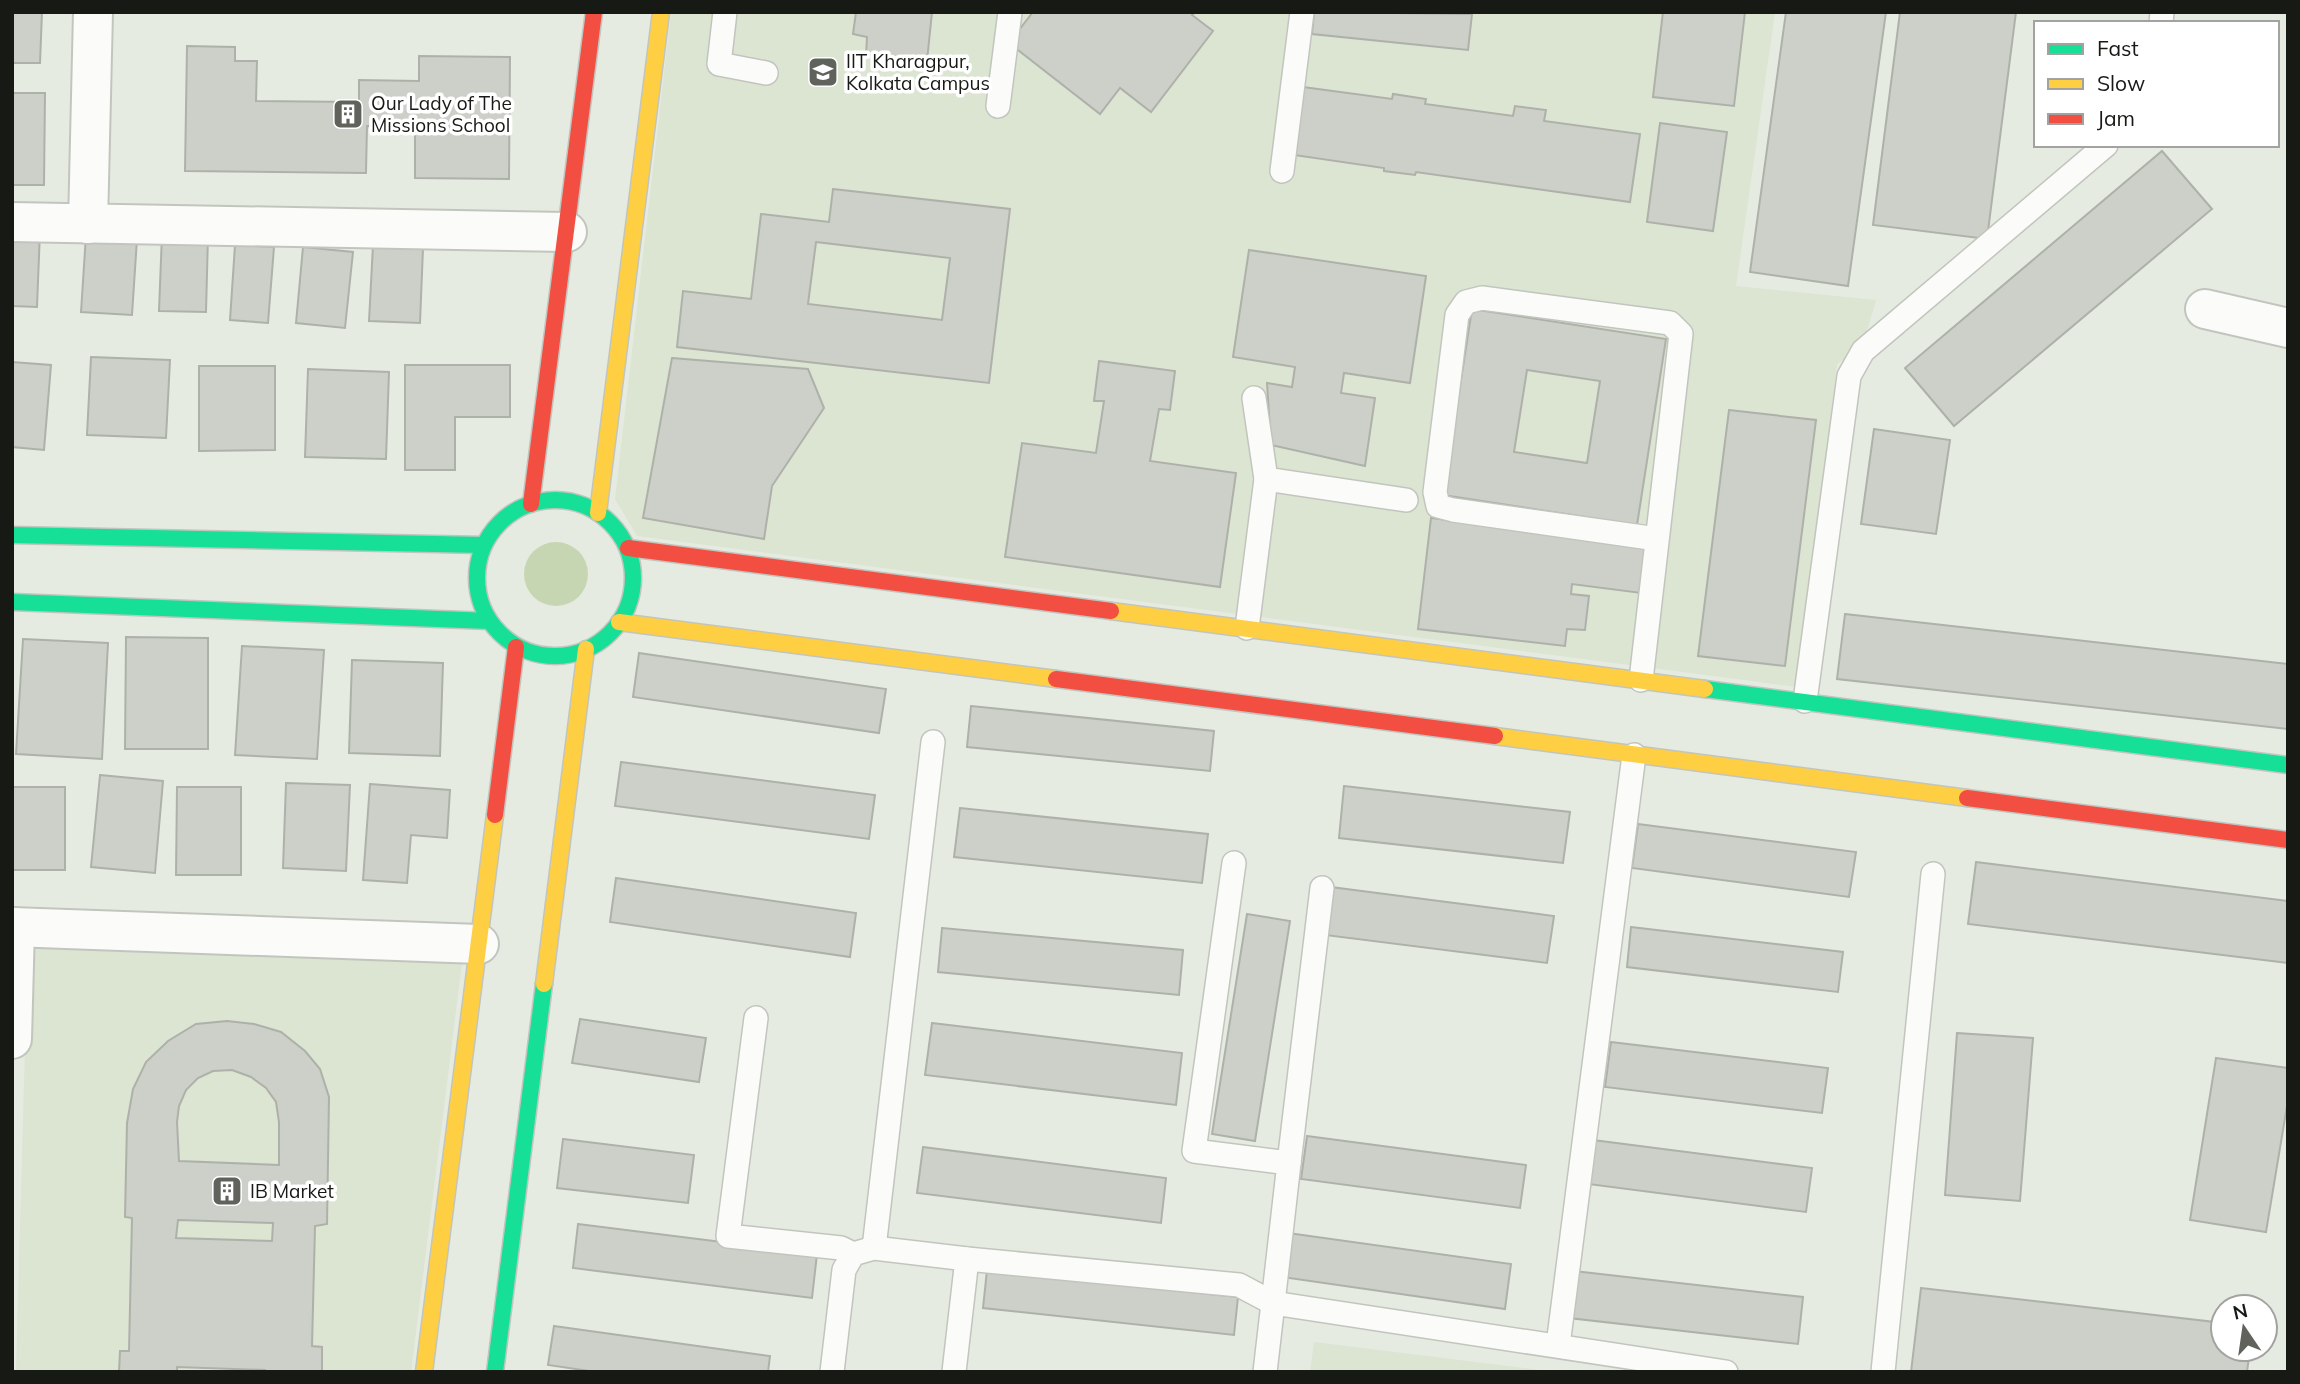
<svg xmlns="http://www.w3.org/2000/svg" width="2300" height="1384" viewBox="0 0 2300 1384" font-family="Mulish,sans-serif">
	<style>
		.built { fill: #dce4d2 }
		.green { fill: #c7d6b2 }
		.building { fill: #ccd0c8; stroke: #aeb1aa; stroke-width: 2; fill-rule: evenodd }
		.lines { fill: none; stroke-linecap: round; stroke-linejoin: round }
		.lane-casing { stroke: #c2c5be; stroke-width: 26 }
		.street-casing { stroke: #c2c5be; stroke-width: 42 }
		.fast-casing { stroke: #c2c5be; stroke-width: 19 }
		.slow-casing { stroke: #c2c5be; stroke-width: 19 }
		.jam-casing { stroke: #c2c5be; stroke-width: 19 }
		.lane { stroke: #fbfcfa; stroke-width: 23 }
		.street { stroke: #fbfcfa; stroke-width: 38 }
		.fast { stroke: #16e098; stroke-width: 16 }
		.slow { stroke: #ffcf43; stroke-width: 16 }
		.jam { stroke: #f24e42; stroke-width: 16 }
		.labels { text-anchor: middle; stroke-width: 7; stroke-linejoin: round; paint-order: stroke }
		.poi-label { font-size: 19px; fill: #171a14; stroke: #fff; text-anchor: start }
	</style>
	<rect width="100%" height="100%" fill="#e6ebe1"/>
	<g class="built">
		<polygon points="671,12 1775,12 1736,286 1876,300 1862,348 1837,364 1798,687 637,536 615,499"/>
		<polygon points="28,940 463,955 411,1372 16,1372"/>
		<polygon points="1314,1342 1556,1372 1310,1372"/>
	</g>
	<circle class="green" cx="556" cy="574" r="32"/>
	<g class="building">
		<polygon points="12,12 42,12 40,63 12,63"/>
		<polygon points="856,12 932,12 927,61 866,55 867,37 853,34"/>
		<polygon points="1033,12 1195,12 1192,15 1213,31 1151,112 1120,88 1100,114 1009,43"/>
		<polygon points="1314,12 1472,14 1468,50 1312,34"/>
		<polygon points="1663,12 1745,12 1734,106 1653,97"/>
		<polygon points="1786,12 1886,12 1848,286 1750,272"/>
		<polygon points="1900,12 2016,12 1987,239 1873,225"/>
		<polygon points="187,46 235,47 235,61 257,61 256,101 359,102 359,80 419,81 419,56 510,57 509,179 415,178 415,127 367,126 366,173 185,171"/>
		<polygon points="1303,87 1392,99 1393,94 1426,99 1425,104 1513,116 1515,106 1546,110 1544,121 1640,134 1630,202 1416,172 1415,175 1384,171 1384,168 1294,155"/>
		<polygon points="12,93 45,93 44,185 12,185"/>
		<polygon points="1660,123 1727,132 1713,231 1647,222"/>
		<polygon points="2162,151 2212,209 1954,426 1905,368"/>
		<path d="M833,189L1010,209L989,383L677,347L683,291L751,299L761,214L829,222ZM816,242L950,258L942,320L808,304Z"/>
		<polygon points="12,230 40,231 37,307 12,306"/>
		<polygon points="162,234 208,236 206,312 159,311"/>
		<polygon points="86,235 137,239 132,315 81,312"/>
		<polygon points="235,245 274,247 268,323 230,320"/>
		<polygon points="373,245 423,248 420,323 369,321"/>
		<polygon points="303,247 353,252 345,328 296,323"/>
		<polygon points="1249,250 1426,276 1410,383 1344,373 1341,393 1375,398 1365,466 1271,445 1267,383 1292,387 1295,367 1233,357"/>
		<path d="M1472,309L1666,339L1637,525L1443,495ZM1527,370L1600,381L1587,463L1514,452Z"/>
		<polygon points="91,357 170,360 166,438 87,435"/>
		<polygon points="672,358 808,369 824,408 772,486 764,539 643,518"/>
		<polygon points="1099,361 1175,371 1170,410 1159,409 1150,461 1236,473 1220,587 1005,557 1022,443 1096,453 1104,401 1094,401"/>
		<polygon points="12,362 51,365 44,450 12,447"/>
		<polygon points="405,365 510,365 510,417 455,417 455,470 405,470"/>
		<polygon points="199,366 275,366 275,450 199,451"/>
		<polygon points="308,369 389,372 386,459 305,457"/>
		<polygon points="1729,410 1816,420 1785,666 1698,656"/>
		<polygon points="1874,429 1950,440 1936,534 1861,524"/>
		<polygon points="1431,518 1647,543 1641,593 1572,584 1571,594 1589,596 1585,630 1567,629 1565,646 1418,629"/>
		<polygon points="1845,614 2288,664 2288,729 1837,679"/>
		<polygon points="126,637 208,638 208,749 125,749"/>
		<polygon points="23,639 108,643 102,759 16,754"/>
		<polygon points="242,646 324,650 317,759 235,755"/>
		<polygon points="639,653 886,689 879,733 633,697"/>
		<polygon points="352,660 443,663 440,756 349,753"/>
		<polygon points="971,706 1214,731 1210,771 967,747"/>
		<polygon points="621,762 875,795 869,839 615,806"/>
		<polygon points="100,775 163,781 155,873 91,867"/>
		<polygon points="286,783 350,785 346,871 283,868"/>
		<polygon points="370,784 450,790 447,838 411,835 407,883 363,880"/>
		<polygon points="1344,786 1570,812 1563,863 1339,838"/>
		<rect x="12" y="787" width="53" height="83"/>
		<polygon points="177,787 241,787 241,875 176,875"/>
		<polygon points="960,808 1208,834 1202,883 954,857"/>
		<polygon points="1638,824 1856,852 1849,897 1632,868"/>
		<polygon points="1976,862 2288,901 2288,963 1968,924"/>
		<polygon points="616,878 856,913 850,957 610,922"/>
		<polygon points="1331,887 1554,916 1547,963 1325,935"/>
		<polygon points="1247,914 1290,921 1255,1141 1212,1134"/>
		<polygon points="1631,927 1843,952 1838,992 1627,967"/>
		<polygon points="942,928 1183,950 1179,995 938,972"/>
		<polygon points="580,1019 706,1038 699,1082 572,1063"/>
		<path d="M227,1021L254,1024L281,1032L305,1051L320,1069L329,1097L327,1224L315,1226L312,1346L322,1347V1372H265V1370L177,1367V1372H119L120,1351H129L132,1218L125,1217L127,1123L133,1089L146,1062L168,1041L196,1024ZM232,1070L251,1077L266,1088L276,1102L279,1122V1165L179,1161L177,1122L179,1106L186,1090L198,1078L213,1071ZM178,1220L273,1223L272,1241L176,1238Z"/>
		<polygon points="932,1023 1182,1053 1176,1105 925,1075"/>
		<polygon points="1957,1033 2033,1038 2020,1201 1945,1195"/>
		<polygon points="1611,1042 1828,1068 1822,1113 1605,1087"/>
		<polygon points="2216,1058 2288,1068 2288,1100 2266,1232 2190,1220"/>
		<polygon points="1307,1136 1526,1165 1520,1208 1301,1179"/>
		<polygon points="563,1139 694,1155 688,1203 557,1188"/>
		<polygon points="1593,1140 1812,1168 1806,1212 1588,1184"/>
		<polygon points="923,1147 1166,1178 1161,1223 917,1193"/>
		<polygon points="578,1224 817,1254 812,1298 573,1268"/>
		<polygon points="1288,1233 1511,1264 1505,1309 1282,1277"/>
		<polygon points="987,1270 1238,1297 1234,1335 983,1308"/>
		<polygon points="1574,1271 1803,1297 1798,1344 1569,1318"/>
		<polygon points="1921,1288 2223,1323 2223,1349 2250,1349 2247,1372 1911,1372"/>
		<polygon points="554,1326 770,1356 768,1372 596,1372 548,1365"/>
	</g>
	<g class="lines">
		<g class="lane-casing">
			<g id="lane">
				<polyline points="725,12 719,64 766,73"/>
				<polyline points="2161,23 2162,12"/>
				<polyline points="998,106 1010,12"/>
				<polyline points="1282,171 1302,12"/>
				<polyline points="1266,479 1406,500"/>
				<polyline points="1247,628 1266,479 1254,398"/>
				<polyline points="1641,680 1681,334 1670,323 1482,298 1466,302 1457,315 1435,492 1438,506 1453,510 1657,539"/>
				<polyline points="1805,701 1849,376 1863,351 2106,145"/>
				<polyline points="756,1018 728,1236 841,1248 853,1254"/>
				<polyline points="1289,1163 1322,888"/>
				<polyline points="874,1248 933,742"/>
				<polyline points="1558,1345 1634,755"/>
				<polyline points="832,1372 844,1270 853,1254 874,1248 967,1259 1239,1285 1273,1303 1289,1163 1194,1151 1234,863"/>
				<polyline points="954,1372 967,1259"/>
				<polyline points="1265,1372 1273,1303 1726,1372"/>
				<polyline points="1883,1372 1933,874"/>
			</g>
		</g>
		<g class="street-casing">
			<g id="street">
				<polyline points="12,222 567,232"/>
				<polyline points="88,224 93,12"/>
				<polyline points="2205,309 2288,328"/>
				<polyline points="12,927 479,944"/>
				<polyline points="12,1039 15,927"/>
			</g>
		</g>
		<g class="fast-casing">
			<g id="fast">
				<circle cx="555" cy="578" r="78"/>
				<polyline points="12,535 483,545"/>
				<polyline points="12,602 489,621"/>
				<polyline points="1705,689 2288,765"/>
				<polyline points="495,1372 544,984"/>
			</g>
		</g>
		<g class="slow-casing">
			<g id="slow">
				<polyline points="598,513 661,12"/>
				<polyline points="1111,611 1705,689"/>
				<polyline points="619,622 1056,679"/>
				<polyline points="1495,736 1967,798"/>
				<polyline points="544,984 586,649"/>
				<polyline points="424,1372 495,815"/>
			</g>
		</g>
		<g class="jam-casing">
			<g id="jam">
				<polyline points="531,504 594,12"/>
				<polyline points="628,548 1111,611"/>
				<polyline points="1056,679 1495,736"/>
				<polyline points="1967,798 2288,840"/>
				<polyline points="495,815 516,647"/>
			</g>
		</g>
		<use href="#lane" class="lane"/>
		<use href="#street" class="street"/>
		<use href="#fast" class="fast"/>
		<use href="#slow" class="slow"/>
		<use href="#jam" class="jam"/>
	</g>
	<defs>
		<g id="university-square" transform="scale(1.575)"><rect x="-9" y="-9" width="18" height="18" rx="4" fill="#5f635c" stroke="#fff"/><path d="M0-5L7-2L0 1L-7-2ZM-4 1L0 2.5L4 1V4Q0 6-4 4Z" fill="#fff"/></g>
		<g id="building-square" transform="scale(1.575)"><rect x="-9" y="-9" width="18" height="18" rx="4" fill="#5f635c" stroke="#fff"/><path d="M-4-6H4V6H1V3H-1V6H-4ZM-2.5-4.3h1.7v1.8h-1.7ZM.8-4.3h1.7v1.8H.8ZM-2.5-1h1.7V.8h-1.7ZM.8-1h1.7V.8H.8Z" fill="#fff"/></g>
	</defs>
	<g fill-rule="evenodd">
		<use href="#university-square" x="823" y="72"/>
		<use href="#building-square" x="348" y="114"/>
		<use href="#building-square" x="227" y="1191"/>
	</g>
	<g class="labels">
		<g class="poi-label">
			<text x="846" y="68">IIT Kharagpur,<tspan x="846" dy="22">Kolkata Campus</tspan></text>
			<text x="371" y="110">Our Lady of The<tspan x="371" dy="22">Missions School</tspan></text>
			<text x="250" y="1198">IB Market</text>
		</g>
	</g>
	<rect width="2300" height="1384" fill="none" stroke="#171a14" stroke-width="28"/>
	<rect x="2034" y="21" width="245" height="126" fill="#ffffff" stroke="#a2a3a1" stroke-width="2"/>
	<rect x="2048" y="44" width="35" height="10" fill="#16e098" stroke="#a2a3a1" stroke-width="2"/>
	<text x="2097" y="56" font-size="21" fill="#171a14">Fast</text>
	<rect x="2048" y="79" width="35" height="10" fill="#ffcf43" stroke="#a2a3a1" stroke-width="2"/>
	<text x="2097" y="91" font-size="21" fill="#171a14">Slow</text>
	<rect x="2048" y="114" width="35" height="10" fill="#f24e42" stroke="#a2a3a1" stroke-width="2"/>
	<text x="2097" y="126" font-size="21" fill="#171a14">Jam</text>
	<g transform="translate(2244 1328) rotate(347)"><circle r="33" fill="#ffffff" stroke="#a2a3a1" stroke-width="2"/>
	<path d="M0-5L12 26L0 18L-12 26Z" fill="#5f635c"/>
	<text y="-10" font-size="19" font-weight="bold" text-anchor="middle" fill="#171a14">N</text>
	</g>
</svg>
